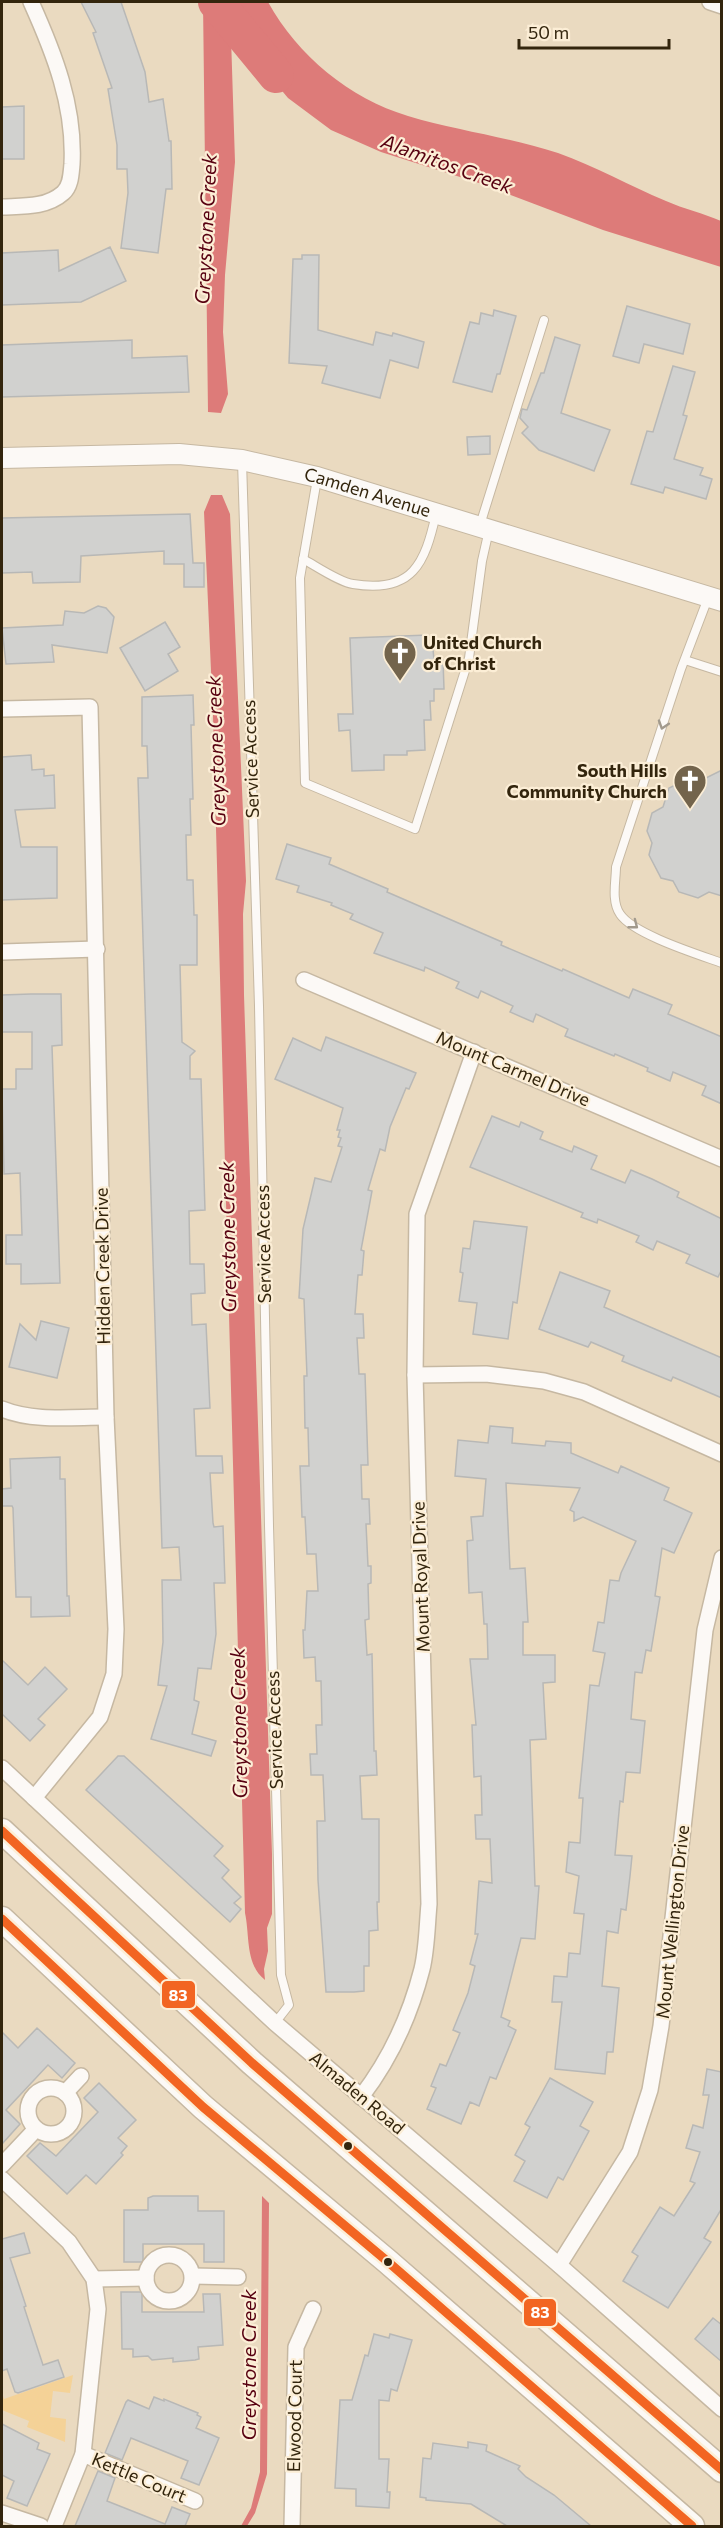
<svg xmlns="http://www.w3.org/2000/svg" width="723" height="2528" viewBox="0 0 723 2528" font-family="Commissioner,sans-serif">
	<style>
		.green { fill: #f4d297 }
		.water { fill: #dd7b79 }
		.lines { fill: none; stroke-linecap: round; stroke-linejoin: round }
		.river { stroke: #dd7b79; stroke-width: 36 }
		.building { fill: #d1d1cf; stroke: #b8b8b6; stroke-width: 1.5 }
		.service-casing { stroke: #c6b8a2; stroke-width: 10 }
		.minor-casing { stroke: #c6b8a2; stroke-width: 18 }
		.tertiary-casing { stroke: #c6b8a2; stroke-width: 22 }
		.primary-casing { stroke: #c6b8a2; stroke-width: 27 }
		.service { stroke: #fcf9f6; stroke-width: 8 }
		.minor { stroke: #fcf9f6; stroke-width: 15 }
		.tertiary { stroke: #fcf9f6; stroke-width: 20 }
		.primary { stroke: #fcf9f6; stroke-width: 24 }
		.bus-1-casing { stroke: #fceed6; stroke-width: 14 }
		.bus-1 { stroke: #f26522; stroke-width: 9 }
		.oneway { stroke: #a29a8d }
		.bus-dot { fill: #33250d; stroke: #fceed6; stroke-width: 2 }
		.labels { text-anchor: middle; stroke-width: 4.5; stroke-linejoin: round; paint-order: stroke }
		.street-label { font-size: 18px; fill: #33250d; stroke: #fceed6 }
		.poi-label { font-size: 18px; font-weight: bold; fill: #33250d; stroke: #fceed6; text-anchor: start }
		.water-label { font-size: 20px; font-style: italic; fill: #570010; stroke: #fceed6 }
		.line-badge { stroke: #fceed6; stroke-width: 2 }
		.badge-label { font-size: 16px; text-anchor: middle; font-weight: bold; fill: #fff }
	</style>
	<rect width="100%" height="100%" fill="#eadac0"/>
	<polygon class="green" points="73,2375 70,2393 53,2391 50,2417 66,2419 65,2442 27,2427 29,2421 2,2410 2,2393 4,2399"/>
	<g class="water">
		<path d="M203,2H268C298,56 349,98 408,116C458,131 509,137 558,153C595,166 630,186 666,201C684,209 703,213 721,221V267L603,230L479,183L381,152L331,130L288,98L253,56L230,6L235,162L225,275L223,332L228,394L221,413L208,412Z"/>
		<path d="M211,495H222L230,514L246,881L243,914L244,995L272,1854V1914L267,1928L268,1951L264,1969L265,1980C245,1964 250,1936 245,1913L213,716L204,512Z"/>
		<polygon points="262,2196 269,2203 267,2474 255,2513 247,2526 241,2526 251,2508 260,2472"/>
	</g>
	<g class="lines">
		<polyline class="river" points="216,2 276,75"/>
	</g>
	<g class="building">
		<polygon points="81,2 121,2 145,72 149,102 163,99 169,141 171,141 172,189 166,189 158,253 121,248 128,193 127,169 117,169 117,145 108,89 112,88 93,33 96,32"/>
		<polygon points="24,106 24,159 2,159 2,107"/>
		<polygon points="110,247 126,281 81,302 2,305 2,253 58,250 59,271"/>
		<polygon points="302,255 319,255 318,330 373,345 376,332 392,336 393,333 424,342 418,368 390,360 380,398 322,383 327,366 289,363 293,259 302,259"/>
		<polygon points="627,306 690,324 683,354 644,344 639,363 613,356"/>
		<polygon points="494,310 516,316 500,374 497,374 492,392 453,382 470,322 479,324 481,313 493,316"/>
		<polygon points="555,337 580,345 561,413 610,430 594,471 539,450 522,433 528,427 520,418 522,409 527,410 541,373 544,373"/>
		<polygon points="132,340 132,358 187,356 189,392 2,397 2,345"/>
		<polygon points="673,366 695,372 683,415 687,416 674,459 703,468 700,475 712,479 706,499 665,487 663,493 631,484 647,431 653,432"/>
		<polygon points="490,436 490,454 468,455 467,437"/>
		<polygon points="190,514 193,563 204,563 204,587 184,587 184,564 164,564 164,551 81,556 80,582 33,583 32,572 2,573 2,518"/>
		<polygon points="98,606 106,608 114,617 107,653 52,645 54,662 6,664 2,628 63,625 65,611 84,613"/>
		<polygon points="165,622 180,647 168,654 178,671 145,691 120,648"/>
		<polygon points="428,635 429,649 433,649 434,660 443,660 444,689 434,689 434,701 430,701 431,720 424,720 425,750 407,751 407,755 384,755 384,770 352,771 350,730 339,731 338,714 353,714 350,638"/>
		<polygon points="193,695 194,725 191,725 193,799 190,799 191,835 186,835 187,880 193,880 194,915 197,915 197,965 180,965 182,1042 195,1051 190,1056 190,1079 201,1079 205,1210 189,1211 190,1264 204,1264 205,1293 191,1294 192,1325 206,1324 210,1408 194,1409 196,1456 222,1456 223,1473 210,1473 213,1523 214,1527 223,1526 225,1583 214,1583 216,1634 211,1669 198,1668 194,1700 199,1702 192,1734 216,1741 211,1756 151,1739 167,1686 158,1685 163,1642 162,1580 181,1580 179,1547 162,1548 138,778 148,778 147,746 142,746 142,697"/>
		<polygon points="31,755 32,770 44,769 44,776 54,775 55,808 15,810 21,847 57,847 57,898 2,900 2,757"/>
		<polygon points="722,770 722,896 709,892 698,898 679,892 673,881 661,878 649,855 652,843 647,831 652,813 663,807 669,788 686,780 698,782"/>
		<polygon points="287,844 331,858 329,864 388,889 387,892 502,942 501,945 562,971 563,969 629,998 633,989 672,1005 668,1014 722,1037 722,1104 702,1095 706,1086 673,1072 670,1081 647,1071 648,1068 615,1054 614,1056 565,1036 568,1029 536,1014 533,1022 510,1012 513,1006 481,991 478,998 456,988 459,982 425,967 424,971 374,953 383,933 350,919 353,914 331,905 332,903 297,892 299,886 276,879"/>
		<polygon points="31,994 61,994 62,1045 52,1046 60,1283 21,1284 21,1264 6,1264 6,1235 22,1235 20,1173 4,1174 2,1089 16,1089 16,1069 32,1069 32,1032 2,1032 2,995"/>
		<polygon points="326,1037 416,1073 409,1089 406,1088 390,1127 385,1151 380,1149 368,1190 372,1191 361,1250 364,1251 362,1275 358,1275 355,1314 363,1314 364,1338 357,1338 359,1374 365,1374 368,1465 361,1465 362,1499 369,1499 370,1524 366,1524 368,1566 371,1566 371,1583 368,1584 369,1619 365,1620 367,1655 372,1654 374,1751 376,1751 377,1775 360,1776 362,1819 379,1819 379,1902 377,1902 378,1930 369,1931 369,1966 364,1966 364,1991 354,1992 326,1992 318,1880 317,1821 325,1821 323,1775 311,1775 310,1754 317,1754 316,1725 322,1725 321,1681 316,1681 315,1657 304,1658 303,1630 305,1630 307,1591 318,1591 316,1554 307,1554 305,1517 302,1517 300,1466 309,1466 308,1428 305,1428 304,1376 307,1376 304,1299 299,1298 303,1229 315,1178 331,1182 342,1147 338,1146 341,1138 338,1137 340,1130 337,1130 343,1108 275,1079 293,1038 321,1051"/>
		<polygon points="492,1116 519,1127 521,1122 543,1132 540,1139 572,1152 574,1146 597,1156 591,1169 625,1183 631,1170 652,1179 679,1192 677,1197 722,1219 722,1269 718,1277 686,1263 690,1255 657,1241 653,1250 636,1242 639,1236 598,1219 597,1223 581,1217 583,1213 470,1167"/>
		<polygon points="474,1221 527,1227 517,1303 513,1302 508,1339 473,1334 477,1303 459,1301 463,1273 460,1272 463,1248 470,1249"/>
		<polygon points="560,1272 610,1291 604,1307 722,1358 722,1398 673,1377 671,1381 622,1361 624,1356 591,1342 588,1347 539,1329"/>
		<polygon points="41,1321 69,1328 57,1378 9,1367 20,1324 36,1340"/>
		<polygon points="490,1426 513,1428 512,1443 545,1446 546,1441 571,1443 571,1453 618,1473 621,1466 669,1488 664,1500 692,1513 674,1553 662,1548 655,1596 660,1597 651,1651 646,1650 642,1673 635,1672 631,1719 645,1721 640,1773 626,1772 623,1802 620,1801 615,1855 632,1856 630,1876 626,1910 621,1909 618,1933 607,1931 602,1986 619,1988 613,2052 607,2052 605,2074 555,2069 562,2002 552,2002 554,1976 567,1977 569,1953 580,1954 584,1914 574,1913 579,1876 566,1872 569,1842 580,1843 583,1798 579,1798 590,1685 599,1686 605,1653 593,1651 598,1622 604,1623 610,1580 619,1581 621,1573 636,1541 583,1517 574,1521 574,1512 570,1510 580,1488 506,1483 510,1569 525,1568 528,1622 523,1622 523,1655 555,1655 555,1682 543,1683 546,1739 530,1740 535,1886 539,1886 535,1939 521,1938 501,2017 510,2021 508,2026 516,2030 496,2079 490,2077 479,2106 470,2102 461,2124 427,2109 436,2088 431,2086 440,2064 446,2066 460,2033 453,2030 468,1993 475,1966 470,1964 478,1934 475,1934 479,1881 492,1883 490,1839 476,1839 475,1815 482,1815 481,1776 474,1777 472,1725 476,1725 470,1659 488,1659 487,1624 484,1624 482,1592 469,1593 467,1541 473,1540 471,1517 483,1516 486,1479 455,1476 458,1440 488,1443"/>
		<polygon points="60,1457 60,1479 65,1479 67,1596 69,1596 70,1616 31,1617 31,1597 16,1597 13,1508 12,1506 2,1506 2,1489 11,1488 10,1459"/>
		<polygon points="2,1660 28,1685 45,1667 67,1689 38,1719 45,1725 30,1741 2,1714"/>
		<polygon points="118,1756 124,1756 223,1846 214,1856 229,1870 222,1878 241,1897 234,1903 241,1909 230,1922 86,1790"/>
		<polygon points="37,2028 75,2063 62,2078 48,2065 6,2110 20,2124 2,2144 2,2032 18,2048"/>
		<polygon points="707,2069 722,2072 722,2208 704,2238 711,2242 668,2308 623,2281 638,2256 632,2252 660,2207 674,2216 695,2183 690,2181 700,2152 686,2148 693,2125 703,2128 709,2095 703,2095"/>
		<polygon points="550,2078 593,2102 580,2126 589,2131 563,2180 558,2177 547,2198 514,2181 525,2161 515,2155 530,2127 525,2124"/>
		<polygon points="99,2083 136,2120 118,2138 127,2146 121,2153 123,2155 96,2184 86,2175 67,2194 27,2156 40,2143 56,2156 98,2112 84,2098"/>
		<polygon points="153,2196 198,2196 198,2211 224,2211 224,2262 204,2262 204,2244 143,2244 143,2262 124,2262 124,2210 148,2210 148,2198"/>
		<polygon points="24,2233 30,2253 10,2258 26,2306 24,2307 43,2365 58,2360 64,2377 18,2393 15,2392 7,2369 2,2371 2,2239"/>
		<polygon points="121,2292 142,2292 142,2312 204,2312 203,2294 220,2294 223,2345 198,2347 199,2359 195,2360 173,2362 173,2358 152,2360 148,2356 133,2357 133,2349 122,2349"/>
		<polygon points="713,2318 722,2325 722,2362 695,2339"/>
		<polygon points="374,2334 389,2338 390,2334 412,2340 397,2391 391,2389 389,2401 379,2400 379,2459 389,2459 387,2492 390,2492 389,2508 356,2506 356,2489 335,2488 340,2400 352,2400 365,2355 368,2356"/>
		<polygon points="154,2397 164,2401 164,2399 198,2413 197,2415 201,2417 196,2428 219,2438 199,2485 181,2478 188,2461 131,2438 122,2460 105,2453 126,2402 128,2400 149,2409"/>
		<polygon points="2,2424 39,2443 37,2449 50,2454 27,2506 7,2498 14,2481 2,2475"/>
		<polygon points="468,2442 487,2445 486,2451 520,2466 518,2469 526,2477 554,2495 591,2526 507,2526 471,2504 426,2500 426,2498 420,2497 423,2458 431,2459 433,2443 468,2448"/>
		<polygon points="98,2471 115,2478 107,2501 165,2524 172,2507 190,2514 185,2526 75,2526"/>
	</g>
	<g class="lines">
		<g class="service-casing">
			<g id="service">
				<polyline points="242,461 259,1006 269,1526 281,1975 289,2005 275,2023"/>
				<polyline points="317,479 300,578 305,783 415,829 469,658 482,561 489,530"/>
				<polyline points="480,525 544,320"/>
				<path d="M303,559C316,566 339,582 353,584C413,594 425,563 436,514"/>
				<path d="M708,598L681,669L616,867C616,880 611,901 620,914C633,934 697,954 722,963"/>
				<polyline points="685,660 722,672"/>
			</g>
		</g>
		<g class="minor-casing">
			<g id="minor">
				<polyline points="710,2 722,6"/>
				<path d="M2,207C22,206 46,208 63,193C71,186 71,174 72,164C75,106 54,53 31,2"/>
				<polyline points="2,709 90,707 106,1417 116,1629 114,1674 100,1717 34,1798"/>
				<polyline points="2,952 97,949"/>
				<polyline points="304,980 722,1159"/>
				<polyline points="415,1375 486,1374 544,1381 584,1392 722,1454"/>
				<path d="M2,1409C34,1422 72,1417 106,1417"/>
				<polyline points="2,1768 275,2023 559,2265 722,2409"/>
				<circle cx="51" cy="2111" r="23"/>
				<polyline points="65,2093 81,2076"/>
				<path d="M361,2097C391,2058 410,2016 422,1969C427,1948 427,1925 429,1904L415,1375L417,1214L474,1052"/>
				<polyline points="2,2165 36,2129"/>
				<polyline points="2,2179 69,2242 94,2279 98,2309 83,2454 54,2526"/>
				<circle cx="169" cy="2278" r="23"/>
				<polyline points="559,2265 630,2152 650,2090 661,2026 705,1630 722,1558"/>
				<polyline points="193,2276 238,2277"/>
				<polyline points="94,2279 146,2278"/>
				<polyline points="83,2454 195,2501"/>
				<polyline points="2,2513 41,2526"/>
				<polyline points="292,2526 296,2347 313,2309"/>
			</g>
		</g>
		<g class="tertiary-casing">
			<g id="tertiary">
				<path id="s1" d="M2,458L179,454L242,460L317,477L722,601"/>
			</g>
		</g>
		<g class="primary-casing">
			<g id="primary">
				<polyline points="2,1831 252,2063 722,2470"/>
				<polyline points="2,1919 203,2107 387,2261 692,2526"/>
			</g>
		</g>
		<use href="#service" class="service"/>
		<use href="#minor" class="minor"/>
		<use href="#tertiary" class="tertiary"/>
		<use href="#primary" class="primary"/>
		<g class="bus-1-casing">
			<g id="bus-1">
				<polyline points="2,1831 252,2063 722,2470"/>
				<polyline points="2,1919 203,2107 387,2261 692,2526"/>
			</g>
		</g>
		<use href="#bus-1" class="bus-1"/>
	</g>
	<defs><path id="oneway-chevron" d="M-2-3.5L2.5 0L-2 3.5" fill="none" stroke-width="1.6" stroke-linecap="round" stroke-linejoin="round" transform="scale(1.5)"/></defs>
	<g class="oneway">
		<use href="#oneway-chevron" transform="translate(663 725) rotate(108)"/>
		<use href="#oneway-chevron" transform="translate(634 925) rotate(38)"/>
	</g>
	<defs>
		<g id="church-pin" transform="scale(1.725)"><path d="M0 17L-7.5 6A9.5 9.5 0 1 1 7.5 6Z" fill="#73644c" stroke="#fceed6"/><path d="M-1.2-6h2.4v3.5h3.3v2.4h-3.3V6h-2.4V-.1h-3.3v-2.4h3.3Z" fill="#fff"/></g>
	</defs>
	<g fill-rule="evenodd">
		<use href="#church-pin" x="400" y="653"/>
		<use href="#church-pin" x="690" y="781"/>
	</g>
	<g class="bus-dot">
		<circle cx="348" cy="2146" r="5"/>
		<circle cx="388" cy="2262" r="5"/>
	</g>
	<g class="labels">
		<g class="street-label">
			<text dy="6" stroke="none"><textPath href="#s1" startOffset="370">Camden Avenue</textPath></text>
			<text transform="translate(251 759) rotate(-92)" y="6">Service Access</text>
			<text transform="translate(513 1069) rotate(23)" y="6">Mount Carmel Drive</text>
			<text transform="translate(264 1244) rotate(-91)" y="6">Service Access</text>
			<text transform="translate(103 1266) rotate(-91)" y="6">Hidden Creek Drive</text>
			<text transform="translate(421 1577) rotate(-92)" y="6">Mount Royal Drive</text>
			<text transform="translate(275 1730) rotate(-92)" y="6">Service Access</text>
			<text transform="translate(673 1922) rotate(-84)" y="6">Mount Wellington Drive</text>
			<text transform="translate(357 2093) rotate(40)" y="6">Almaden Road</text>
			<text transform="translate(295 2416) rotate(-89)" y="6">Elwood Court</text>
			<text transform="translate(139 2478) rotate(23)" y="6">Kettle Court</text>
		</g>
		<g class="poi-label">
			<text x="423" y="649">United Church<tspan x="423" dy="21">of Christ</tspan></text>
			<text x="667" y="777" text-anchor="end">South Hills<tspan x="667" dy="21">Community Church</tspan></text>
		</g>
		<g class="water-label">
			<text transform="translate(447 164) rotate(20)" y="7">Alamitos Creek</text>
			<text transform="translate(206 229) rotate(-87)" y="7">Greystone Creek</text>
			<text transform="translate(216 751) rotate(-92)" y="7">Greystone Creek</text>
			<text transform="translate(228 1237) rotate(-91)" y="7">Greystone Creek</text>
			<text transform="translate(239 1723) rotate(-91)" y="7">Greystone Creek</text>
			<text transform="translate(249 2365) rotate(-90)" y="7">Greystone Creek</text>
		</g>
	</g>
	<g class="line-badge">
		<rect x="161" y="1980" width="35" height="29" rx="6" fill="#f26522"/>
		<rect x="523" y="2298" width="34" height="29" rx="6" fill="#f26522"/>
	</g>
	<g class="badge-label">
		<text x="178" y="2001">83</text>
		<text x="540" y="2318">83</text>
	</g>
	<rect width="723" height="2528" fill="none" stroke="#33250d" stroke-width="6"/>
	<path d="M519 39v9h150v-9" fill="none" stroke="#33250d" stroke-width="3"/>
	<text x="528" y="39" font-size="18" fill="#33250d" stroke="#fceed6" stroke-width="4.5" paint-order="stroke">50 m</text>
</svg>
